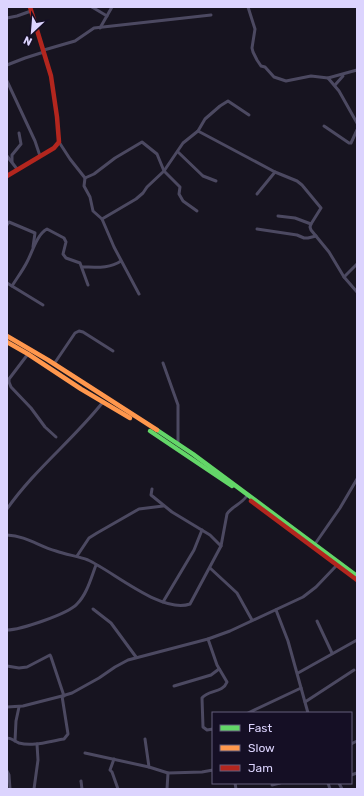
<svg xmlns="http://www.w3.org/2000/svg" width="364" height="796" viewBox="0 0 364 796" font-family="Rubik,sans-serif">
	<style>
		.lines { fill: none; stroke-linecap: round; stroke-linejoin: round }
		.street { stroke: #4c4961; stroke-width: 3 }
		.fast { stroke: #63d668; stroke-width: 4.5 }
		.slow { stroke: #ff974d; stroke-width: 4.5 }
		.jam { stroke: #b3261e; stroke-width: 4.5 }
	</style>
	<rect width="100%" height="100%" fill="#171420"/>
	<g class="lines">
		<g class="street">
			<polyline points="92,7 107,16"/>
			<polyline points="248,7 255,29 252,48 253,52 257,60 261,66 265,67 274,77 286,81 311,76 328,78 357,70"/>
			<polyline points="7,18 17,16 31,11"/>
			<polyline points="100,28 112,7"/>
			<polyline points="44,50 75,41 94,28 211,15"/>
			<polyline points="7,65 25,58 44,52"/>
			<polyline points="328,78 339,91 357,123"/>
			<polyline points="7,81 35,141 40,156"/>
			<polyline points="335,85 343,76"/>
			<polyline points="324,126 349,143 351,143 357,130"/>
			<polyline points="198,131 275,172 297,181 302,185 321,208 311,224 310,227 311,230 329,252 344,277 357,292"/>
			<polyline points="59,142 70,159 85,178 84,186 90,197 93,211 102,219 114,247 139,294"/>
			<polyline points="178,152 203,176 216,181"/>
			<polyline points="7,156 17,169"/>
			<polyline points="12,162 12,155 21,144 19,133"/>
			<polyline points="85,178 94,174 115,158 142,142 157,154 164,171 180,187 179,194 183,201 197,211"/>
			<polyline points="257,194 275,172"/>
			<polyline points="278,216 295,218 311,224"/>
			<polyline points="102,219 136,199 143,193 147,187 164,171 183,143 198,131 205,119 220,106 228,101 249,115"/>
			<polyline points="7,225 9,222 35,233 33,247"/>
			<polyline points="257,229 297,235 304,238 308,238 316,236"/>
			<path d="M82,267C95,267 109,269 121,261"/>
			<polyline points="344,277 357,264"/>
			<polyline points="7,283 43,305"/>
			<path d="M12,286C17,278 23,270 27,262C32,253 37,234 47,229L64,238L66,242L63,254L66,258L80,263L88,285"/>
			<polyline points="28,354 9,379 9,382 11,387 31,408 45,427 56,437"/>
			<polyline points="163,363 178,405 178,445"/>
			<polyline points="54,364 75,333 79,331 83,332 113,351"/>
			<polyline points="152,489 151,495 172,512 210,535 221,546"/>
			<path d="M7,509C34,470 73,440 103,402"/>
			<path d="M7,535C27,536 38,546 56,551C67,555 78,556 88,560C114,572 162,614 190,604L221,546L227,514C231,507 241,504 246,497"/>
			<polyline points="315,544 340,508 357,479"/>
			<polyline points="77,556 89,538 97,533 139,509 163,506"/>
			<polyline points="210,568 237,593 252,620"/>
			<polyline points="163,602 194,550 202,530"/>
			<polyline points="93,609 111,623 136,657"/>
			<polyline points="276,610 288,641 308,713"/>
			<polyline points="317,621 332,653"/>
			<path d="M7,630C20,630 68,614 77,604C87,594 91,578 96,565"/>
			<path d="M208,639L217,665L227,682C223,693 208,690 202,698L203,727L207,730L213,729"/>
			<polyline points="7,666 19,668 27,667 50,655 51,657 64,696"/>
			<polyline points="298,673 357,640"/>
			<polyline points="174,686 211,675 219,669"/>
			<polyline points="305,702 354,670"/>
			<polyline points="7,707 23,706 62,696 72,693 99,678 115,667 128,660 208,639 230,631 303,597 316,587 337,565"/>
			<polyline points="248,713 301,688"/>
			<path d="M7,738C12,738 14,741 19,743C33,747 50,741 64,739L68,734L62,696"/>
			<polyline points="145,739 149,767 168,773 202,772 213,770"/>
			<polyline points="15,741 16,721 19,707"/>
			<polyline points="351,744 357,741"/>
			<polyline points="85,753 149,767"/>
			<polyline points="114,759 110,770 112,772 118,789"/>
			<polyline points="7,771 9,775 10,789"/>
			<polyline points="351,775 357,773"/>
			<polyline points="81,781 82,789"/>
			<polyline points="235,783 236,789"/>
			<polyline points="328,783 330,789"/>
			<polyline points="339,783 342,789"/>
			<polyline points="272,785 280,783"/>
			<polyline points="34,789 38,760 37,744"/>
			<polyline points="167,789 168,773"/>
		</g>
		<g class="fast">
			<polyline points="157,430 193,454 357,576"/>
			<polyline points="150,431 232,486"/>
		</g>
		<g class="slow">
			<polyline points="7,336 48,360 157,430"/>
			<polyline points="7,342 28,354 81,389 130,418"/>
		</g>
		<g class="jam">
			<polyline points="7,176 54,148 59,142 57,117 51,76 30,7"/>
			<polyline points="251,501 357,580"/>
		</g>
	</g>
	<rect width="364" height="796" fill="none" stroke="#dcd4fe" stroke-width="16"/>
	<rect x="212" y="712" width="140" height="72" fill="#150f25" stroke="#655e7c"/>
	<rect x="220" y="725" width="20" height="6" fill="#63d668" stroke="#655e7c"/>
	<text x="248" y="732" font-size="12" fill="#dcd4fe">Fast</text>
	<rect x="220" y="745" width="20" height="6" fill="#ff974d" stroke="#655e7c"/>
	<text x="248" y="752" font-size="12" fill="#dcd4fe">Slow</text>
	<rect x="220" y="765" width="20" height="6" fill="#b3261e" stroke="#655e7c"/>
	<text x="248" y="772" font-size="12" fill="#dcd4fe">Jam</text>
	<g transform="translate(32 32) rotate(206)" stroke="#150f25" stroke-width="3" paint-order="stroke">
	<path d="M0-3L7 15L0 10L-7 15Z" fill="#dcd4fe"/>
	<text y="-6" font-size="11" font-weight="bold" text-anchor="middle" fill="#dcd4fe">N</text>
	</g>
</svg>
